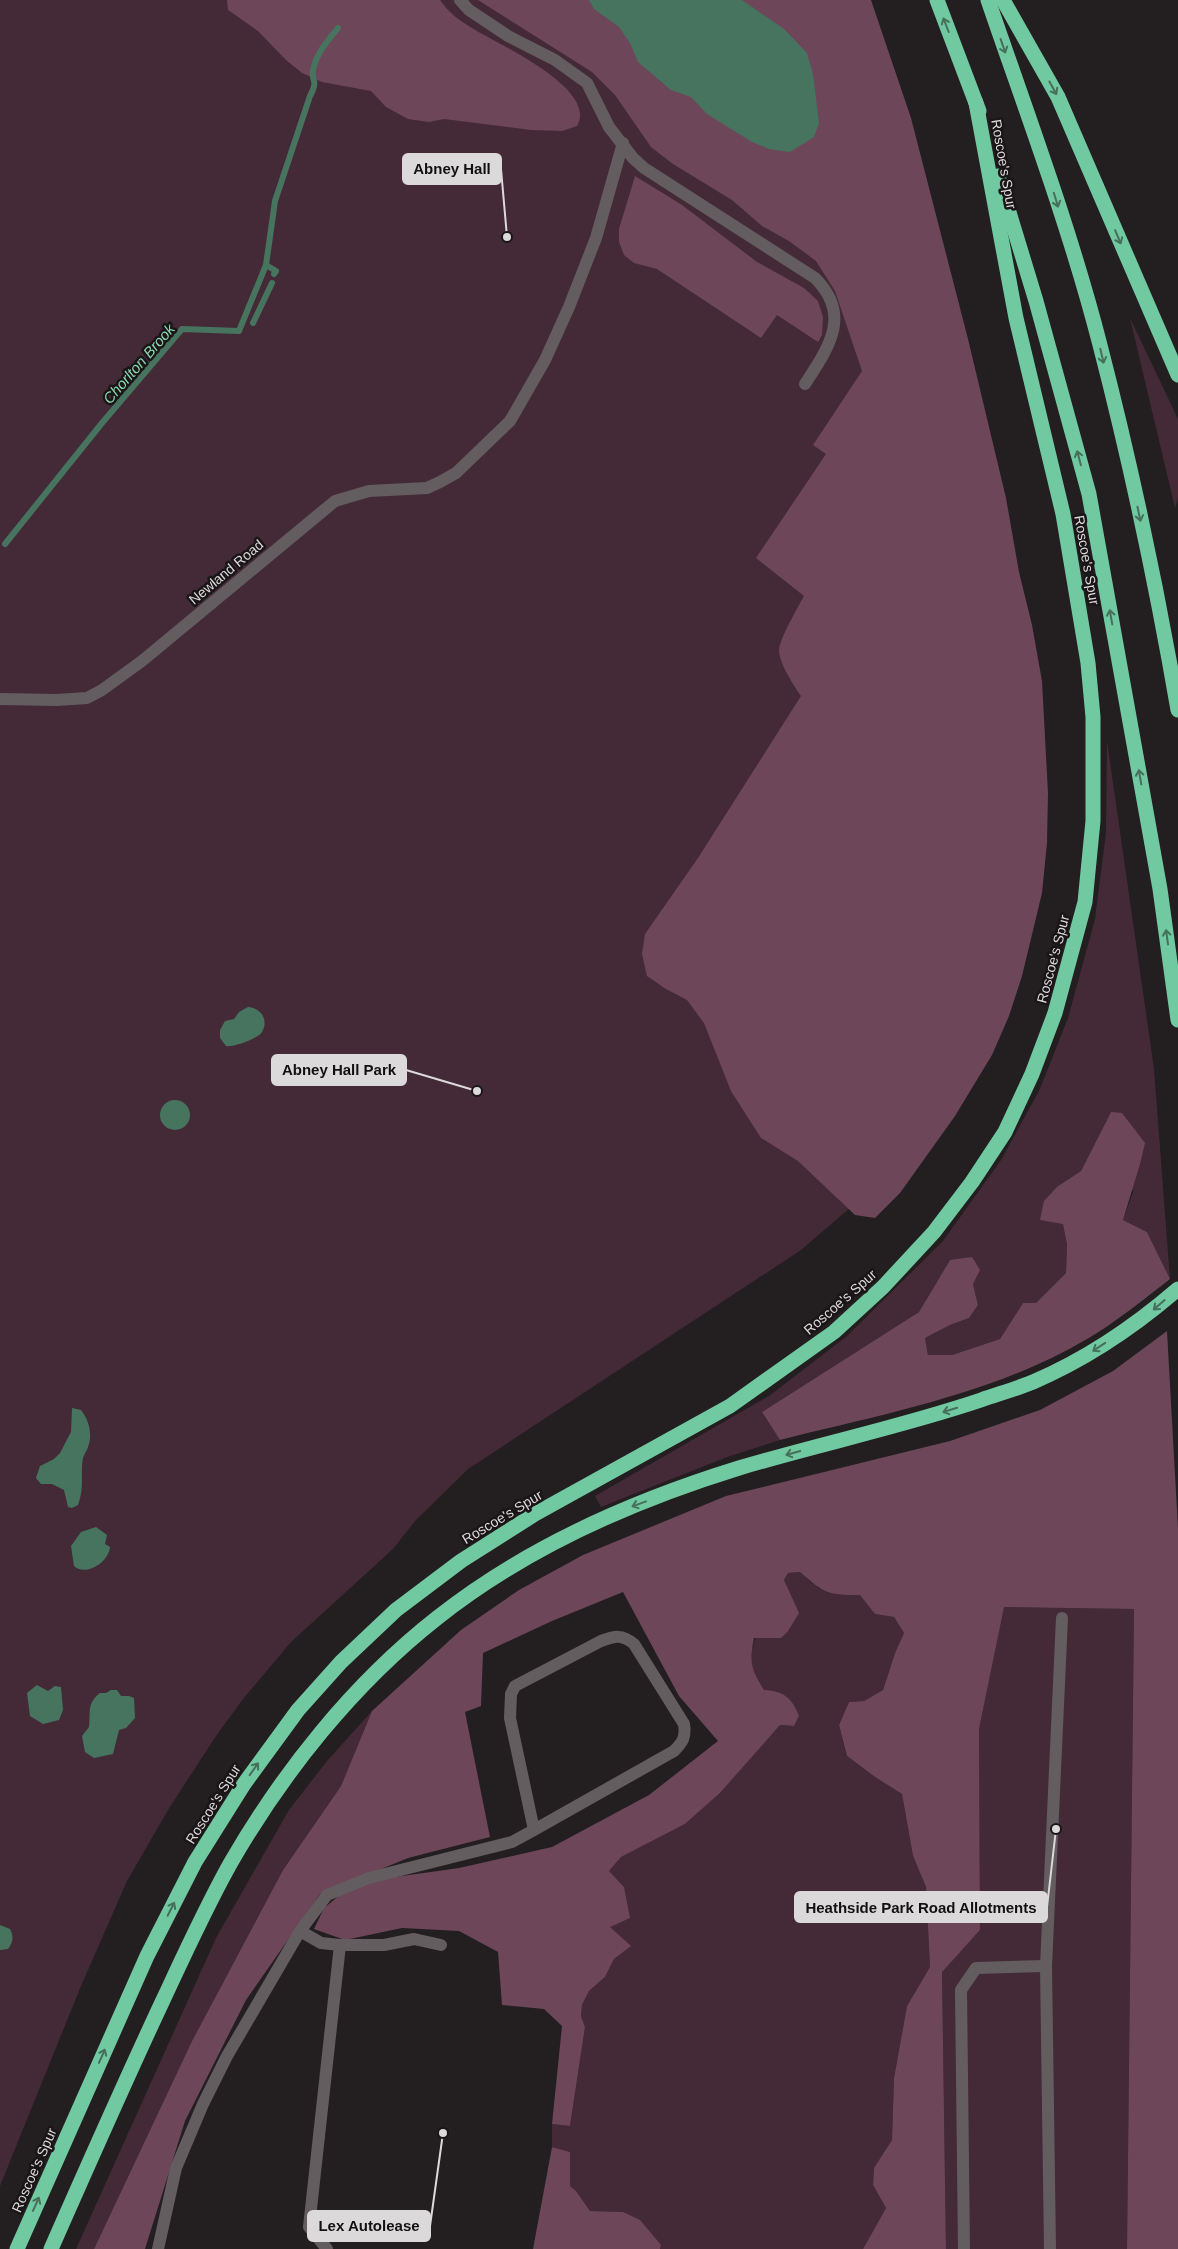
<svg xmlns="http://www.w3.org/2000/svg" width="1178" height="2249" viewBox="0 0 1178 2249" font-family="Arial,sans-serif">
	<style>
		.green { fill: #442a37 }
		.forest { fill: #6d4659 }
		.water { fill: #47745f }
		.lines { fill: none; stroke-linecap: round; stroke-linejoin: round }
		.stream { stroke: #47745f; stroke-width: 6 }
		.minor { stroke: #635d60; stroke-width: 12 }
		.highway { stroke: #71c9a1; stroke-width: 15 }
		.oneway { stroke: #466f5c }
		.labels { text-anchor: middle; stroke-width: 5; stroke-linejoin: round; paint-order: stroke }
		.street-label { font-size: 14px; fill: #dcd9da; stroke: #1a1517 }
		.water-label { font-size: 15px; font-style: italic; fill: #8bd6b2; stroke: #1a1517 }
		.leader { fill: none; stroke: #dcd9da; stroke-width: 2 }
		.callout-dot { fill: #dcd9da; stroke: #1a1517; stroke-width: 2 }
		.callout { fill: #dcd9da; stroke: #dcd9da; stroke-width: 2 }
		.callout-label { font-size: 15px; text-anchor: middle; font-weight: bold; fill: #111 }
	</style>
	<rect width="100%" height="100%" fill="#231e20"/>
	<g class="green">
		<polygon points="0,0 858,0 880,1182 801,1250 468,1469 415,1521 393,1549 291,1642 243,1699 216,1736 168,1810 127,1881 81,1986 0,2186"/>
		<polygon points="1130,318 1178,419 1178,498 1175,508"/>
		<polygon points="1107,741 1154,1069 1170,1279 1147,1232 1123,1220 1133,1192 1111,1112 1081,1171 1058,1186 1067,1244 1066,1273 1036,1303 1023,1303 1000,1339 952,1355 928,1355 925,1338 950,1325 969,1318 978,1305 973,1284 950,1260 919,1312 762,1412 780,1440 727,1457 601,1507 595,1496 769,1396 847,1336 943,1241 1001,1160 1039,1091 1068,1018 1095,919 1106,833"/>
		<path d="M800,1572C825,1595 827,1595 860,1594L875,1614L894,1617L904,1633L895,1653L883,1690L864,1701L849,1702L839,1725L847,1756L875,1777L902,1794L913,1856L926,1887L930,1967L907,2006L894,2078L892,2140L874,2169L873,2185L886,2208L863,2249H660L661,2245L623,2212L590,2211L576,2191L570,2186V2152L552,2147V2124L570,2126L585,2027L581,2016L582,2005L589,1991L605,1977L614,1959L630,1946L609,1927L624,1887L609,1871L621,1857L685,1824L720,1793L780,1725L794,1726L799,1716C788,1708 775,1700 765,1691C731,1658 768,1615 786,1585L784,1580L788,1573Z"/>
		<polygon points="1003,1607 1134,1609 1127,2249 946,2249 942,1971 980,1930 979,1729"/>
		<polygon points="372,1711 341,1786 283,1870 192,2041 94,2249 76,2249 216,1938 289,1810 327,1761"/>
	</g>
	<g class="forest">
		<path d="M227,0H440C448,12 460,21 472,28C495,43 599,88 577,126L562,131L531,130L444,119L429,122L408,119L386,107L371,91L322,82L302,73L286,60L258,31L228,10Z"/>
		<path d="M478,0H871L911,118L968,339L1006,498L1019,572L1032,625L1042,681L1048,793L1047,843L1042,893L1022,976L1009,1016L992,1055L955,1116L900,1193L875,1218L855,1215L798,1161L761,1138L731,1091L704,1023L687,1000L666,989L647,976L642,954L645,934L698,858L801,696C794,686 779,663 779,650C780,638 798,607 804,596L756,558L826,454L813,445L862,371L835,291L816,261L789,241L762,226L732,200L673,164L651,147L615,95L592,72Z"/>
		<polygon points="635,176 682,205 757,262 804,288 818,301 823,317 822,335 818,342 777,315 761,338 657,269 634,263 624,255 619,242 619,229"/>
		<path d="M1111,1112L1122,1113L1145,1143L1140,1164L1123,1220L1147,1232L1170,1279C1143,1300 1116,1322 1087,1339C994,1394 883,1414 780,1440L762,1412L919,1312L950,1260L972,1257L980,1270L973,1284L978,1305L969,1318L950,1325L925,1338L928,1355H952L1000,1339L1023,1303H1036L1066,1273L1067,1244L1063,1224L1040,1220L1044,1201L1058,1186L1081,1171Z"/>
		<path d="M1167,1331L1178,1528V2249H1127L1134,1609L1004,1607L979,1729L980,1930L942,1972L946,2249H863L886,2208L873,2185L874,2168L892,2140L894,2078L907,2006L930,1967L926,1887L913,1856L902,1794L875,1777L847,1756L839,1725L849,1702L864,1701L883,1690L895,1653L904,1633L894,1617L875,1614L860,1595C827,1595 825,1594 800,1572L788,1573L784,1580L799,1613L788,1631L781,1638H754C749,1663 751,1669 764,1690C784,1691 792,1698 799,1716L794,1726L780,1725L720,1793L685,1824L621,1857L609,1871L624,1887L630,1918L610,1927L631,1946L614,1959L605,1977L589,1991L582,2005L581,2016L585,2027L570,2126L552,2124L562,2026L544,2009L502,2005L498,1952L459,1931L402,1928L345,1940L314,1929L324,1908L340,1895L381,1879L459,1868L552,1847L649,1795L718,1741L679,1696L623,1592L552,1621L483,1653L481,1706L465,1712L490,1837L408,1858L320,1894L246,2000L185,2121L145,2249H94L192,2041L283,1870L341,1786L372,1711L461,1630L519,1590L583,1555L726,1496L950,1441L1040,1410L1113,1371Z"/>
		<polygon points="552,2147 570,2152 570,2186 576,2191 590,2211 623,2212 640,2220 661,2245 660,2249 533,2249"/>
	</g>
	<g class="water">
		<polygon points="589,0 742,0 784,29 807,53 813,74 819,123 814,137 790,152 769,149 752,142 707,114 691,97 671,90 638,62 630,43 619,27 594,9"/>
		<path d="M248,1007C261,1008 269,1020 262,1032C259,1038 232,1048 226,1046L220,1038V1030L225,1021L234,1019L239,1012Z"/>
		<circle cx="175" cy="1115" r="15"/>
		<path d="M72,1408L81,1410C89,1420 93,1435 88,1447C87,1451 84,1454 83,1458C80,1475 85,1486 78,1505L72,1508L68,1507L64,1490L52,1484H41L36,1478L40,1466L54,1459L60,1453L71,1432Z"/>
		<path d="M96,1527L107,1535L105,1544L110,1547C109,1562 86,1577 74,1566L71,1546L81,1532Z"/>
		<polygon points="37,1685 48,1691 55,1686 61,1687 63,1710 59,1720 43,1724 30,1716 27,1693"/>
		<path d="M111,1690H117L121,1696H129L134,1698L135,1718L126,1728L119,1730L113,1754L94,1758L85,1752L82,1736L89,1727C91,1713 86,1704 100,1693H106Z"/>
		<path d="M0,1925L10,1929C14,1937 13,1942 8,1949L0,1950Z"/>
	</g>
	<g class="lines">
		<g class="stream">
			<polyline points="266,265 276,271 274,274"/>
			<polyline points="253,323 272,283"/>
			<path d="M5,544L102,423L182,329L239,331L266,265L275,201L310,96C319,79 311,82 313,70C316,54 328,40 338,28"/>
		</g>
		<g class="minor">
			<path d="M460,0L469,10L508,36L555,60L587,83L609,127L633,158L644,168L815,278C852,315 829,347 805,384"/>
			<polyline points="0,699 56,700 87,698 102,690 142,661 335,501 369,491 427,488 440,482 456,473 510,421 545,360 569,307 596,238 623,143"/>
			<polyline points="300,1931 321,1943 340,1945 384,1945 414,1939 441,1945"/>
			<path d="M158,2249L176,2168L203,2104L227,2056L300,1931L327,1895L369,1878L512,1842L534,1830L674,1751C683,1742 686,1737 684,1724L634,1644C622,1634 615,1636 601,1641L515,1686L511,1694L510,1718L534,1830"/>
			<polyline points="327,2249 309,2227 340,1945"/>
			<polyline points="964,2249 961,1990 976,1968 1046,1966"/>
			<polyline points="1050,2249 1046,1966 1062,1618"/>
		</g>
		<g class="highway">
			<polyline points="937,0 979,111"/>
			<path d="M988,0C1027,114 1070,228 1100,345C1131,465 1157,588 1178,710"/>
			<polyline points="1003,0 1058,97 1178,375"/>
			<polyline points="998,176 1036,301 1089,494 1160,889 1178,1020"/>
			<polyline points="17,2249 147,1956 195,1862 244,1784 298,1710 341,1662 396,1610 461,1561 535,1514 730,1406 834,1332 883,1287 934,1232 972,1182 1005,1132 1032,1074 1055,1013 1085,902 1093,821 1093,717 1088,663 1063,514 1016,318 976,103"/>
			<path d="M51,2249C88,2165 125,2081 164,1998C185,1953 206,1907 230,1864C283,1772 353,1684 437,1618C525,1548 632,1501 739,1468C819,1444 901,1427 981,1400C998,1394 1016,1389 1033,1382C1087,1359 1134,1327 1178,1289"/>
		</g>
	</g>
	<defs><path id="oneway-shaft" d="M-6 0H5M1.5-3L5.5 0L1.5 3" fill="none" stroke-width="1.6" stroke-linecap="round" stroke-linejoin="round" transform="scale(1.25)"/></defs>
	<g class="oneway">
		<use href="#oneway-shaft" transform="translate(946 25) rotate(-111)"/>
		<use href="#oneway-shaft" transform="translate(1003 46) rotate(71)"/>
		<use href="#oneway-shaft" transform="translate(1053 88) rotate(61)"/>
		<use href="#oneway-shaft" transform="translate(1056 200) rotate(73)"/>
		<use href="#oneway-shaft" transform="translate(1118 237) rotate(67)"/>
		<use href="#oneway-shaft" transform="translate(1102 356) rotate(77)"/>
		<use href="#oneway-shaft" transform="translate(1079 458) rotate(-105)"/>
		<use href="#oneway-shaft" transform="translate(1139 514) rotate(78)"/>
		<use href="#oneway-shaft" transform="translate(1111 617) rotate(-100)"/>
		<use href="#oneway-shaft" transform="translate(1140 777) rotate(-100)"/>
		<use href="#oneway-shaft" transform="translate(1167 937) rotate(-98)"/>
		<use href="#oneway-shaft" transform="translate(1159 1305) rotate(139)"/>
		<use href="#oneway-shaft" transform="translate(1099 1347) rotate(147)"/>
		<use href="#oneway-shaft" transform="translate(950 1410) rotate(163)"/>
		<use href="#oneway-shaft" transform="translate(793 1453) rotate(164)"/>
		<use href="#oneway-shaft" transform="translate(639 1504) rotate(160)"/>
		<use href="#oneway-shaft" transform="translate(254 1769) rotate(-55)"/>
		<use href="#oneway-shaft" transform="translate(171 1909) rotate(-63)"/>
		<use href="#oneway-shaft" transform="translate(102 2056) rotate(-66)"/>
		<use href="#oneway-shaft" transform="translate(36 2204) rotate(-66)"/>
	</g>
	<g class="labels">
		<g class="street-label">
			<text transform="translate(1004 164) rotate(80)" y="5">Roscoe's Spur</text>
			<text transform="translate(1087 560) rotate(80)" y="5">Roscoe's Spur</text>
			<text transform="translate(226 572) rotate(-40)" y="5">Newland Road</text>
			<text transform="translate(1053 959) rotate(-75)" y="5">Roscoe's Spur</text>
			<text transform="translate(840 1302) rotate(-41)" y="5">Roscoe's Spur</text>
			<text transform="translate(502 1517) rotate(-31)" y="5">Roscoe's Spur</text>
			<text transform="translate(213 1804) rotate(-58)" y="5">Roscoe's Spur</text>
			<text transform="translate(34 2170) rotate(-66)" y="5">Roscoe's Spur</text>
		</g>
		<g class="water-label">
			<text transform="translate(139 364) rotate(-49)" y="5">Chorlton Brook</text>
		</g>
	</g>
	<path class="leader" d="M507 237L501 169M477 1091L406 1070M1056 1829L1047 1907M443 2133L430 2226"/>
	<g class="callout-dot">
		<circle cx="507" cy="237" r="5"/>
		<circle cx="477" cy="1091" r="5"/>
		<circle cx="1056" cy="1829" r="5"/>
		<circle cx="443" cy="2133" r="5"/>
	</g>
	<g class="callout">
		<rect x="403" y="154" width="98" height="30" rx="5"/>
		<rect x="272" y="1055" width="134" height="30" rx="5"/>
		<rect x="795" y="1892" width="252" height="30" rx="5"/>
		<rect x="308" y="2211" width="122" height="30" rx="5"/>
	</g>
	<g class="callout-label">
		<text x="452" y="174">Abney Hall</text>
		<text x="339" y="1075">Abney Hall Park</text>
		<text x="921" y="1913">Heathside Park Road Allotments</text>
		<text x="369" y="2231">Lex Autolease</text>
	</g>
</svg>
